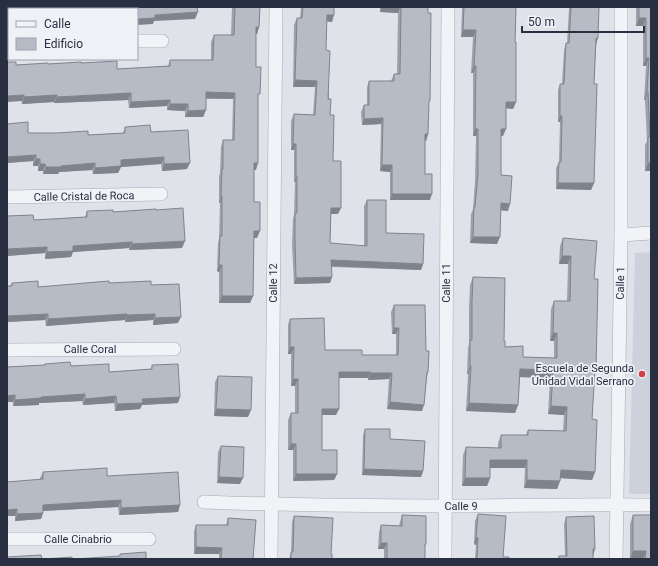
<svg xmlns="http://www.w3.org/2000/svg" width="658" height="566" viewBox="0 0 658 566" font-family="Roboto,sans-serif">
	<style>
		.built { fill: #cdd1db }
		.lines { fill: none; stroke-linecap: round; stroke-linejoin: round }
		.street-casing { stroke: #a4a9b3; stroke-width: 14 }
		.street { stroke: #f2f3f7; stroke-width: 13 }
		.wall { fill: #9da1aa }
		.shaded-wall { fill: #7f838b }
		.building { fill: #b6bbc6; stroke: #7f838b }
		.poi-dot { fill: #d33f4c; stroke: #eff1f6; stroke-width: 1.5 }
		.labels { text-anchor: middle; stroke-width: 3.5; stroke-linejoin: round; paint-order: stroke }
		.street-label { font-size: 11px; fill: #272f41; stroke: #eff1f6 }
		.poi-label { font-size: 11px; fill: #272f41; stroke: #eff1f6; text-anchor: end }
	</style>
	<rect width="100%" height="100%" fill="#dfe2e9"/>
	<polygon class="built" points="651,252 651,494 629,494 635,253"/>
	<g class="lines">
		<g class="street-casing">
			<g id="street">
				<polyline points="137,41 162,41"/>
				<polyline points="7,43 9,43"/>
				<polyline points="7,197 161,194"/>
				<polyline points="621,235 651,233"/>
				<polyline points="7,350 174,349"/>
				<path d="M204,502C284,505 365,506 446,506C514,506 583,504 651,505"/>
				<polyline points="7,539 149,539"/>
				<polyline points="271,559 276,7"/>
				<polyline points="445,559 448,7"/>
				<polyline points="616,559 621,235 621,7"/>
			</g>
		</g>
		<use href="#street" class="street"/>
	</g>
	<g class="wall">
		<polygon points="232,7 260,7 259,27 257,34 256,34 256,67 258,98 256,170 254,170 254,202 257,238 254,238 253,296 250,303 219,303 219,272 217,271 218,243 219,239 220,203 219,203 219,176 220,173 221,147 223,140 232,140 233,99 206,99 206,110 203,117 185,117 185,111 167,110 167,106 129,108 128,100 54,103 54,102 22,104 16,65 81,63 117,69 168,66 170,60 211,60 211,42 214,35 231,35"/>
		<polygon points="301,7 334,7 332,22 326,21 326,50 333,161 338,214 331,214 330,243 364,246 364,206 367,200 386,233 423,264 421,270 331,267 332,277 330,283 294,284 292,244 293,219 294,215 295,182 294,182 294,150 291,150 291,121 294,114 313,115 315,87 293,87 294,25 297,18 300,18"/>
		<polygon points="380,7 428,7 428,134 426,141 425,141 425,174 430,200 390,200 390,172 380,171 381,124 362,125 361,112 364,105 367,105 367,87 369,81 391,81 394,74 397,74 398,13 380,12"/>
		<polygon points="463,7 516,7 515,42 516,102 513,109 506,108 503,136 501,136 501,175 508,211 501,210 497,244 470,243 471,214 473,209 475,181 476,136 473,136 473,73 471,73 473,37 461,37 462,9"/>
		<polygon points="565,7 599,7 596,45 594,84 594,183 591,190 556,189 556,168 559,162 560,122 558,122 558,90 560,84 562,84 564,50 566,43 567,43 569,8 565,8"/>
		<polygon points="636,7 651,7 651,171 645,171 645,145 647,141 645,100 644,100 646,66 643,66 643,26 636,26"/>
		<polygon points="7,124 28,133 88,135 123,133 125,127 151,132 187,169 162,171 161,164 121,167 118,173 93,174 92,170 59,172 58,174 43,174 43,171 38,171 38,166 33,166 33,161 7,163"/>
		<polygon points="156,210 182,248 129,250 129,248 73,252 71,257 45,259 45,253 7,256 7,216 34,220 85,217 87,211 113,212"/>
		<polygon points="563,238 594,279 594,373 592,419 595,472 592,480 560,478 560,481 557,489 524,488 525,468 490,468 490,478 487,486 462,486 463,455 466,447 498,448 498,443 501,435 526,435 528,430 563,431 564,415 548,414 550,378 520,377 518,405 515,413 466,411 468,374 467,374 468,348 469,344 469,309 470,285 473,277 504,341 505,347 523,357 554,358 554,341 550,341 551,309 554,301 567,301 568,264 559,264 560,246"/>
		<polygon points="12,283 38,287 109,283 151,285 178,323 153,325 153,320 125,322 125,320 46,326 45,320 7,322 7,286 10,286"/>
		<polygon points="394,305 426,351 428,372 427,377 422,411 387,409 389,379 368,380 368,378 339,378 336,415 322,415 322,450 337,474 334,480 293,481 293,450 288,450 288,420 291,413 295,413 295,386 291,386 291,354 288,354 288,325 290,319 325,350 362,355 396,355 396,334 392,334 391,312"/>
		<polygon points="45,364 71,366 109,372 151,369 152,365 178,403 142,405 140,409 115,411 114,403 83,405 82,401 39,403 39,405 13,406 13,402 7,402 7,367 44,365"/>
		<polygon points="218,376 248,417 214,416 215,382"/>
		<polygon points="365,429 390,439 423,471 421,477 362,475 363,435"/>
		<polygon points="221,446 240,484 217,483 218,452"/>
		<polygon points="43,472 107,476 180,505 178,512 119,515 118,507 43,511 43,513 41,519 15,521 15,516 7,516 40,480 40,478"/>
		<polygon points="478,514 503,557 509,559 475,559 476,545 474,544 475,521"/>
		<polygon points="402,515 426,544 425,546 425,559 384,559 384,549 378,549 379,532 381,525 399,526 400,522"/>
		<polygon points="633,515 651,559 630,559 630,524"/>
		<polygon points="294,516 331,554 332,559 289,559 291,553 292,522"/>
		<polygon points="566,517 593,555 593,559 558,559 559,556 565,556 564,524"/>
		<polygon points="228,518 253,559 219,559 219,554 194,554 194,531 196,525 226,525"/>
	</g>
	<g class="shaded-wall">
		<polygon points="382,7 400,7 398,13 380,12"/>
		<polygon points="198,12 195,19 154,21 153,24 137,25 137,19 155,15"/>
		<polygon points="327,15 334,15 332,22 324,21"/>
		<polygon points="639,18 646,18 643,26 636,26"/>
		<rect x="7" y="20" width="2" height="6"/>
		<polygon points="256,27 259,27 257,34 254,34"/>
		<polygon points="463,30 476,30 473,37 461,37"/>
		<polygon points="596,38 598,38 596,45"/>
		<polygon points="646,58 649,58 646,66 643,66"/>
		<polygon points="474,66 476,66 473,73 471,73"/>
		<polygon points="295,80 317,81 315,87 293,87"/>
		<polygon points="206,92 235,93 233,99 204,98"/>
		<polygon points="647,92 648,92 645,100 644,100"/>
		<polygon points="131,93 128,100 54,103 57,97"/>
		<polygon points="24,95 22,101 7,102 7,96"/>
		<polygon points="57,95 54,102 22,104 24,97"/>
		<polygon points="170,100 167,106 129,108 131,102"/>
		<polygon points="506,102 516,102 513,109 504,108"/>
		<polygon points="170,104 188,104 185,111 167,110"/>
		<polygon points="206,110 203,117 185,117 188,111"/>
		<polygon points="560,116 562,116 560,122 558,122"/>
		<polygon points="383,118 381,124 362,125 364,119"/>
		<polygon points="475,129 478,129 476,136 473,136"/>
		<polygon points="501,129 506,129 503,136 499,136"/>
		<polygon points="425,134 428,134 426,141 423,141"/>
		<polygon points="293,144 296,144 294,150 291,150"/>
		<polygon points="36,155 33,161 7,163 7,157"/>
		<polygon points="164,157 161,164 121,167 118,173 93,174 95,168 121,160"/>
		<polygon points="36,159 40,159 38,166 33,166"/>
		<polygon points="95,163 92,170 59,172 58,174 43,174 46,167 61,166"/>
		<polygon points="190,163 187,169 162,171 164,164"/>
		<polygon points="254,163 258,163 256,170 252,170"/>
		<polygon points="648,163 651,163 651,171 645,171"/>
		<polygon points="40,164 45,164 43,171 38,171"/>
		<polygon points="382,165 392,165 390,172 380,171"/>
		<polygon points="296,176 297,176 295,182 294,182"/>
		<polygon points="558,183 594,183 591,190 556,189"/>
		<polygon points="392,194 432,194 430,200 390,200"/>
		<polygon points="221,196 222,196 220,203 219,203"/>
		<polygon points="501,203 510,204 508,211 498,210"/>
		<polygon points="331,208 341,208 338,214 329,214"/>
		<polygon points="254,231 260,231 257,238 251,238"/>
		<polygon points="473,237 500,237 497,244 470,243"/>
		<polygon points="185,241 182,248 129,250 132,244"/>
		<polygon points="132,242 129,248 73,252 71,257 45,259 47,252 73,246"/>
		<polygon points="47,247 45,253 7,256 7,249"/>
		<polygon points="562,256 571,256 568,264 559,264"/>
		<polygon points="331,260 423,264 421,270 329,266"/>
		<polygon points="219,265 222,265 219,272 217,271"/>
		<polygon points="332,277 330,283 294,284 296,278"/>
		<polygon points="222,296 253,296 250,303 219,303"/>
		<polygon points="48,314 45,320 7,322 7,316"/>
		<polygon points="127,314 125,320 46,326 48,319"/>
		<polygon points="155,314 153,320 125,322 127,315"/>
		<polygon points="181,317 178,323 153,325 155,318"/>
		<polygon points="394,328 399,328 396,334 392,334"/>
		<polygon points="553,333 557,333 554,341 550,341"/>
		<polygon points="290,347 294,347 291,354 288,354"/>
		<polygon points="470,366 471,366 468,374 467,374"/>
		<polygon points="520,369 553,370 550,378 517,377"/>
		<polygon points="339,372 370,372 368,378 336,378"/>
		<polygon points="370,373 392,373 389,379 368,380"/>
		<polygon points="293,379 298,379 295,386 291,386"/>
		<polygon points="85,394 82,401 39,403 39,405 13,406 15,400 41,397"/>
		<polygon points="15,395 13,402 7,402 7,396"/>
		<polygon points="116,396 114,403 83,405 85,399"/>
		<polygon points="180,397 178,403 142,405 140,409 115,411 117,404 142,399"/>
		<polygon points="390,402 424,405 422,411 387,409"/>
		<polygon points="469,403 518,405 515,413 466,411"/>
		<polygon points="551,406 567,407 564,415 548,414"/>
		<polygon points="216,409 251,410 248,417 214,416"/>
		<polygon points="322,409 339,409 336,415 320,415"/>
		<polygon points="291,444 296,444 293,450 288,450"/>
		<polygon points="490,460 527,460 525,468 487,468"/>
		<polygon points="364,469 423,471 421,477 362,475"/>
		<polygon points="561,470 595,472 592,480 558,478"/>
		<polygon points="296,474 337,474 334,480 293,481"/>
		<polygon points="219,477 243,478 240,484 217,483"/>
		<polygon points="465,478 490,478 487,486 462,486"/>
		<polygon points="527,480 560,481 557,489 524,488"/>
		<polygon points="121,500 118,507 40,511 43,505"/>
		<polygon points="180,505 178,512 119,515 121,508"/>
		<polygon points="17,509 15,516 7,516 7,510"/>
		<polygon points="43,513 41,519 15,521 17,514"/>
		<polygon points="476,537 478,538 476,545 474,544"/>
		<polygon points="381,543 387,543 384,549 378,549"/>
		<polygon points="196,547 222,548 219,554 194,554"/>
		<polygon points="593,549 595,549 593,556"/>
		<polygon points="633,551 646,551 643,559 630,559"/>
	</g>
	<g class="building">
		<polygon points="7,7 197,7 198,12 155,15 155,18 137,19 137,9 9,9 9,20 7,20"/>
		<polygon points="235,7 260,7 259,27 256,27 256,67 261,67 260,94 258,94 258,163 254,163 254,202 260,202 260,231 254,231 253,296 222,296 222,265 219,265 220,236 222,236 222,196 221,196 222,169 223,169 223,140 234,140 235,93 206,92 206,110 188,111 188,104 170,104 170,100 131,102 131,93 57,97 57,95 24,97 24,95 7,96 7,62 16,62 16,65 48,63 48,64 81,62 81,63 117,61 117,69 170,66 170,60 213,60 214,35 234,35"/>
		<polygon points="303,7 334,7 334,15 327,15 326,50 330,51 328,99 331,99 330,115 334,115 333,161 341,161 341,208 331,208 330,243 367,246 367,200 386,200 386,233 424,234 423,264 331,260 332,277 296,278 295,238 295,213 297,213 297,176 296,176 296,144 293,144 294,114 315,115 317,81 295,80 297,18 302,18"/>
		<polygon points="401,7 428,7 428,13 431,13 430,101 429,101 428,134 425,134 425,174 432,174 432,194 392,194 392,165 382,165 383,118 364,119 364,105 369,105 369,81 394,81 394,74 400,74"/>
		<polygon points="464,7 516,7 515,42 516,42 516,102 506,102 506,129 501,129 501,175 512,176 510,204 501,203 500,237 473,237 474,207 475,207 478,174 478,129 475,129 476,66 474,66 476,30 463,30"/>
		<polygon points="571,7 599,7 598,38 596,38 594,84 597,84 594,183 558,183 559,162 561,162 562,116 560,116 560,84 564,84 566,43 569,43"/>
		<polygon points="639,7 651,7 651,163 648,163 648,137 650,137 648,92 647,92 649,58 646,58 646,18 639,18"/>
		<polygon points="28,122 28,133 56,133 88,131 88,135 125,133 125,127 150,125 151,132 188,130 190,163 164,164 164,157 121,160 121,166 95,168 95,163 61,166 61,167 46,167 45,164 40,164 40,159 36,159 36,155 7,157 7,124"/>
		<polygon points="183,208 185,241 132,244 132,242 73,246 73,251 47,252 47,247 7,249 7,216 33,215 34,220 87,217 87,211 113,210 113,212 156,209 156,210"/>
		<polygon points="563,238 597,241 594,279 598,279 596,369 595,369 592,419 597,420 595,472 561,470 560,481 527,480 527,460 490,460 490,478 465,478 466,447 501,448 501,435 528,435 528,430 566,431 567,407 551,406 553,370 520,369 518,405 469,403 471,366 470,366 470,340 472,340 472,301 473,277 505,278 504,341 505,341 505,347 523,346 523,357 557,358 557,333 553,333 554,301 570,301 571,256 562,256"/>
		<polygon points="38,281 38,287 109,281 109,283 151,281 151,285 179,284 181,317 155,318 155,314 127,315 127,314 48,319 48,314 7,316 7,286 12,286 12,283"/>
		<polygon points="394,305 425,305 426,351 429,351 428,372 427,372 424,405 390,402 392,373 370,373 370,372 339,372 339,409 322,409 322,450 337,450 337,474 296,474 296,444 291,444 291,413 298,413 298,379 293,379 294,347 290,347 290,319 324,318 325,350 362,350 362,355 398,355 399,328 394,328"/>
		<polygon points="70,362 71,366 109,364 109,372 152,369 152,365 178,364 180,397 142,399 143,403 117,404 116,396 85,399 85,394 41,397 41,398 15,400 15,395 7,396 7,367 45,365 45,364"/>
		<polygon points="218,376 252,377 251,410 216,409"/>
		<polygon points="365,429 390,429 390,439 425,441 423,471 364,469"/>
		<polygon points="221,446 244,447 243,478 219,477"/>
		<polygon points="107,468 107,476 178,472 180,505 121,508 121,500 43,505 43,513 17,514 17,509 7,510 7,482 43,479 43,472"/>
		<polygon points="478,514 506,516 503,557 509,557 509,559 477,559 478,538 476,537"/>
		<polygon points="402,515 426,516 426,544 425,544 425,559 387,559 387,543 381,543 381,525 402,526"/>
		<polygon points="633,515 651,515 651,559 645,559 646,551 633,551"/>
		<polygon points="294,516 333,518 331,554 332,554 332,559 291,559 291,552 293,552"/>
		<polygon points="594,516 595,549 593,549 593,559 559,559 559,556 567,556 566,517"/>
		<polygon points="228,518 256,520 253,559 221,559 222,548 196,547 196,525 228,525"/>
		<polygon points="146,552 146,559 75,559 120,556 120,554"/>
		<polygon points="41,555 42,559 7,559 7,557"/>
		<polygon points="72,557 72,559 45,559"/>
	</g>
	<circle class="poi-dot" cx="642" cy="374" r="4"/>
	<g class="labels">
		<g class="street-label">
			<text transform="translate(84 196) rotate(-1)" y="4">Calle Cristal de Roca</text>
			<text transform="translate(273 283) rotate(-90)" y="4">Calle 12</text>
			<text transform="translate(446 283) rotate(-90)" y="4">Calle 11</text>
			<text transform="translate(620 283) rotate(-89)" y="4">Calle 1</text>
			<text x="90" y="353">Calle Coral</text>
			<text x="461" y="510">Calle 9</text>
			<text x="78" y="543">Calle Cinabrio</text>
		</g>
		<g class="poi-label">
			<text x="634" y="372">Escuela de Segunda<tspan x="634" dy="13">Unidad Vidal Serrano</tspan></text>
		</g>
	</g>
	<rect width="658" height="566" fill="none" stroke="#272f41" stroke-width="16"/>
	<rect x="8" y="8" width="130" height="52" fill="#eff1f6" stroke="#9fa3ae"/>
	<rect x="16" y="21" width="20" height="6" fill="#f2f3f7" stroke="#9fa3ae"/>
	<text x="44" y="28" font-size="12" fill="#272f41">Calle</text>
	<rect x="16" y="38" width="20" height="12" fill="#b6bbc6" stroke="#9fa3ae"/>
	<text x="44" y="48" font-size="12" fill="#272f41">Edificio</text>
	<path d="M522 26v6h122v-6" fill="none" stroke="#272f41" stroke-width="2"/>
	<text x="528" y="26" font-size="12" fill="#272f41" stroke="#eff1f6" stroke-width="3" paint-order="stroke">50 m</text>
</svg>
